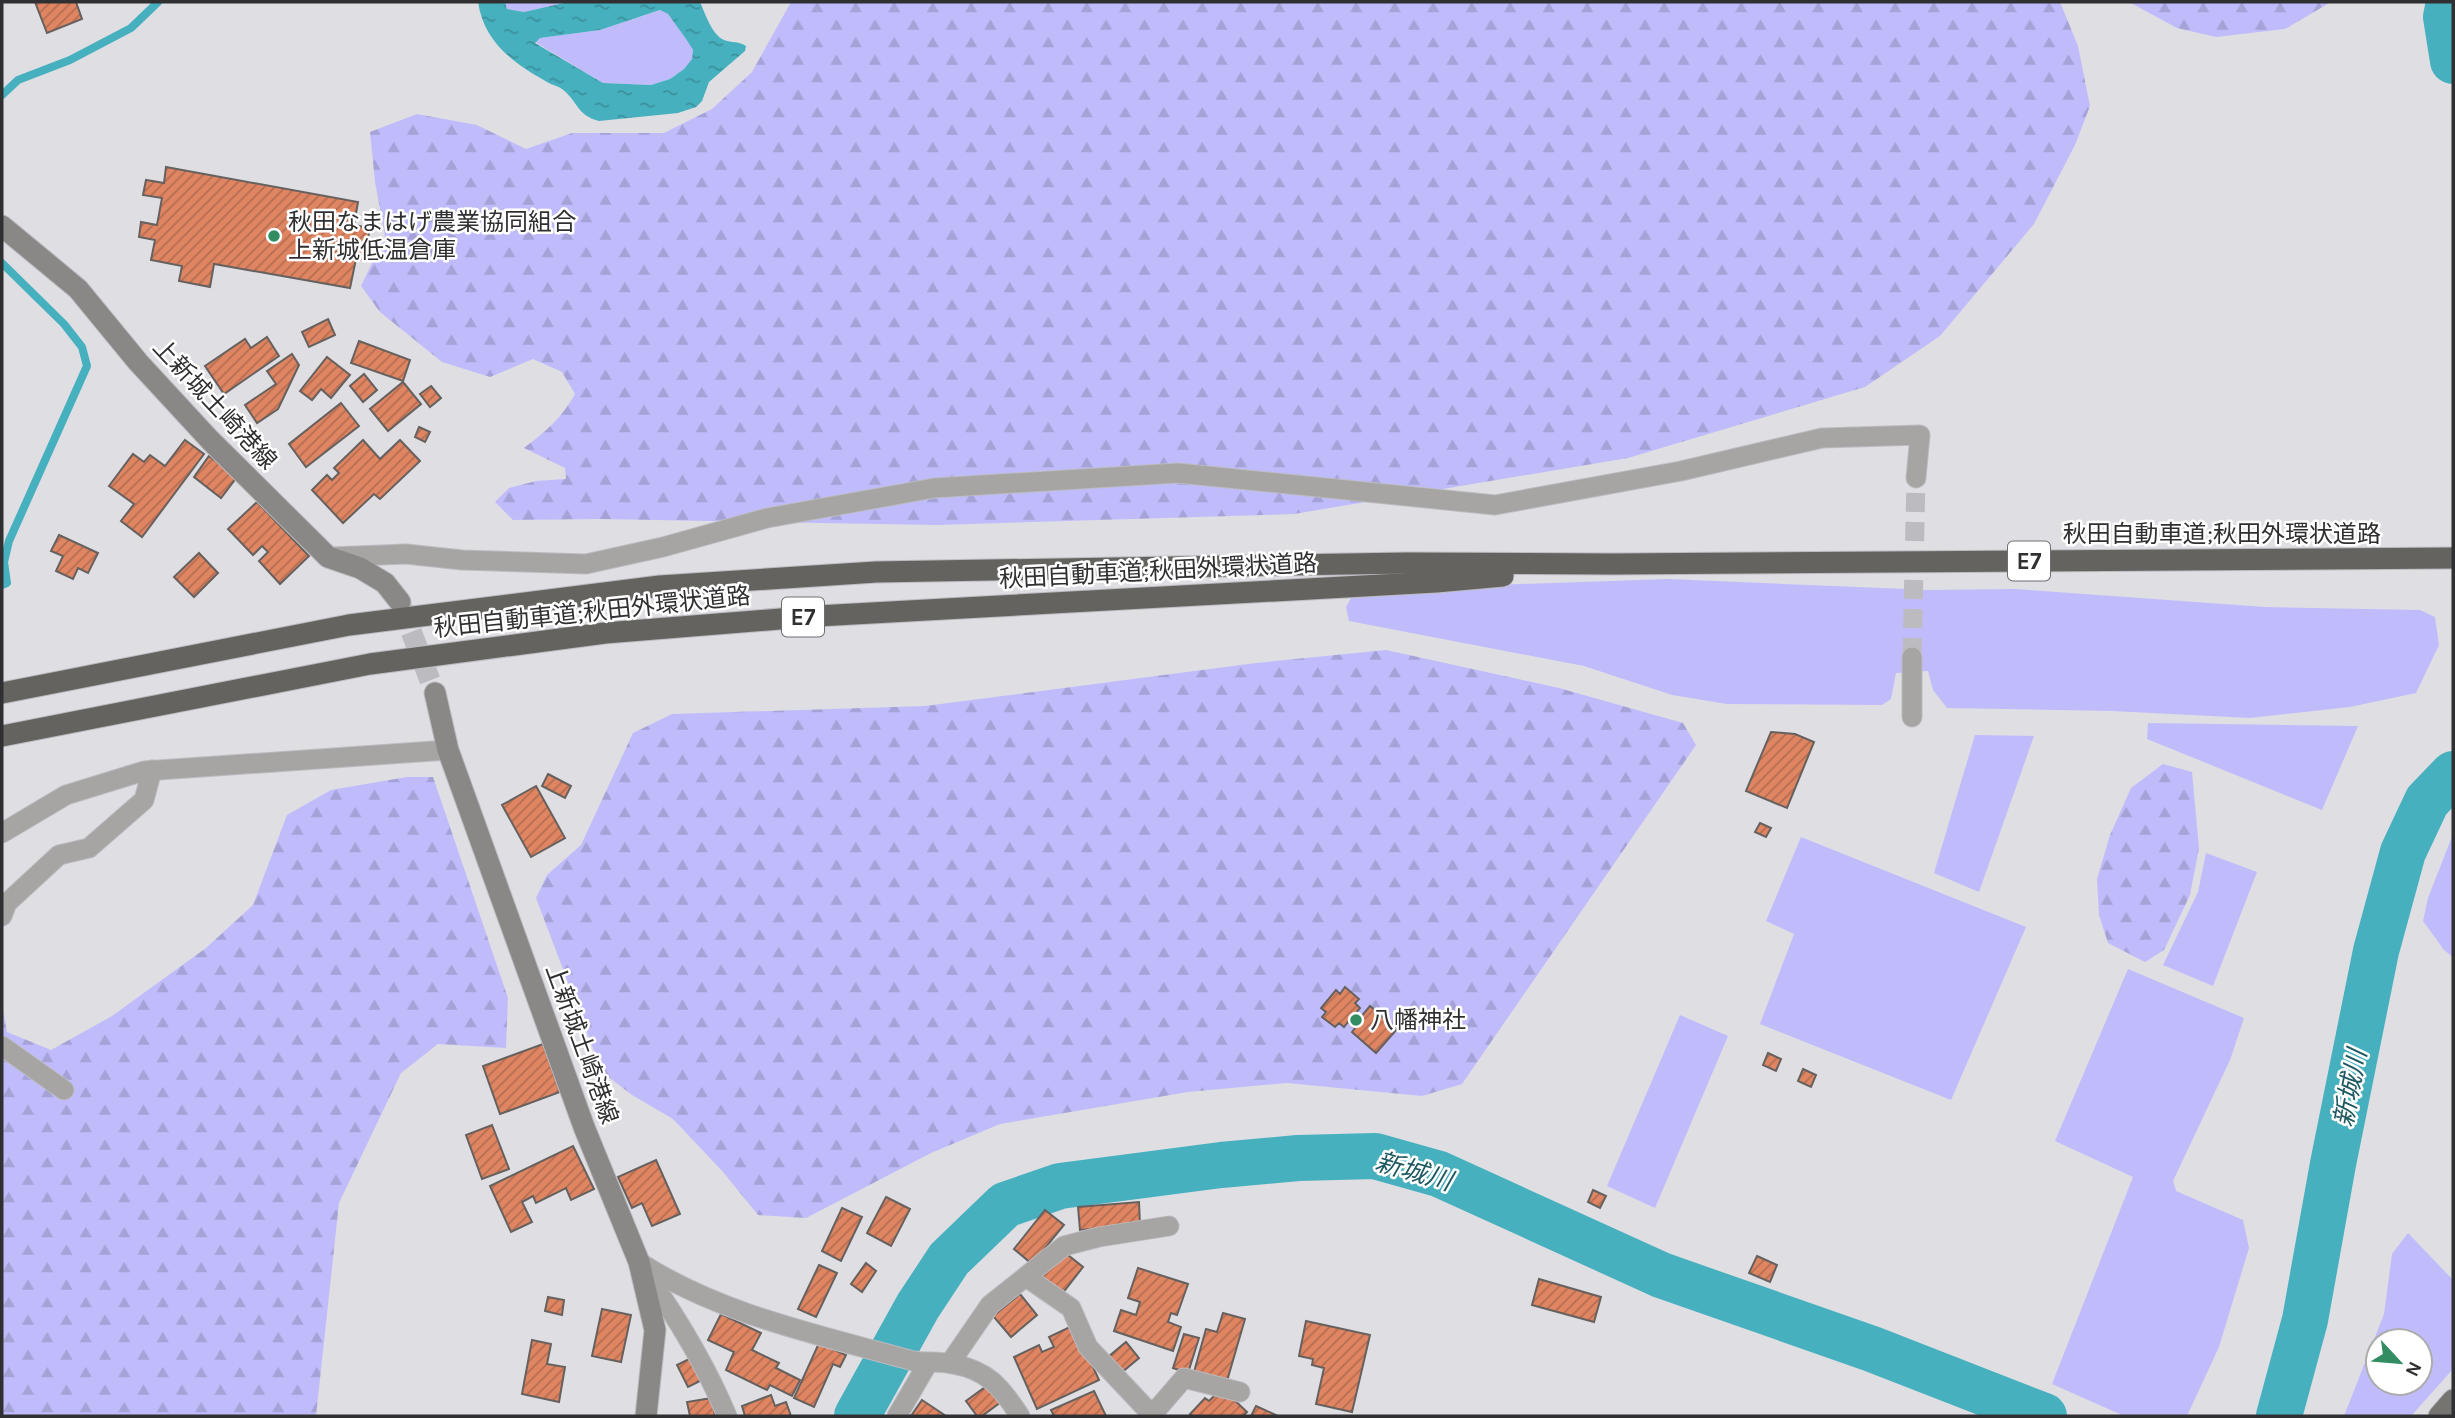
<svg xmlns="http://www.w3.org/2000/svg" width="2455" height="1418" viewBox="0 0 2455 1418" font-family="Karla,'Noto Sans JP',sans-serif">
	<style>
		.grass { fill: #c0bcfc; fill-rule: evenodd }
		.forest { fill: url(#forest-firs) }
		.water { fill: url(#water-ripples); fill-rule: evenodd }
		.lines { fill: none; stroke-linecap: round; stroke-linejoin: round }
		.stream { stroke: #46b0be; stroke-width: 8 }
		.river { stroke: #46b0be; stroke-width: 46 }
		.building { fill: url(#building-hatch); stroke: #66615f; stroke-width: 2 }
		.street-tunnel { stroke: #bbbbc0; stroke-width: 19; stroke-dasharray: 19 10; stroke-linecap: butt }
		.secondary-tunnel { stroke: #bbbbc0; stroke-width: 21; stroke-dasharray: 21 10; stroke-linecap: butt }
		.street-casing { stroke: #bbbbc0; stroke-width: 21 }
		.secondary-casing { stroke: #bbbbc0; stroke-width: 23 }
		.primary-casing { stroke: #bbbbc0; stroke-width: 23 }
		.highway-casing { stroke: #bbbbc0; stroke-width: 23 }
		.street { stroke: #a6a5a3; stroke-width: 19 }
		.secondary { stroke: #8a8886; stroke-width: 21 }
		.primary { stroke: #767471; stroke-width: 21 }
		.highway { stroke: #65635f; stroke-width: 21 }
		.poi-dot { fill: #328d63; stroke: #fff; stroke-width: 2.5 }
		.labels { text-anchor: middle; stroke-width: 5; stroke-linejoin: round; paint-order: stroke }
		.shield { fill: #fff; stroke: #6e6e70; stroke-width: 2 }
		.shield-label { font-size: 23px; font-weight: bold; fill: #303032 }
		.poi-label { font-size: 24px; fill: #303032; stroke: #fff; text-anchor: start }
		.street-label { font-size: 24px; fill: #303032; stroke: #fff }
		.water-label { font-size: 26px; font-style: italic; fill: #1e5961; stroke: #fff }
	</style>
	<defs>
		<pattern id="forest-firs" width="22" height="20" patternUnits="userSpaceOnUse" patternTransform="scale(1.75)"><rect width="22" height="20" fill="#c0bcfc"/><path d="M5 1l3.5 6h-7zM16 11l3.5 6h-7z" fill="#a5a2d8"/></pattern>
		<pattern id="water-ripples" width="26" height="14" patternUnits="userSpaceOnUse" patternTransform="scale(1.75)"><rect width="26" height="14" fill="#46b0be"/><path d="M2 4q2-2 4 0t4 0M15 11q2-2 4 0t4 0" fill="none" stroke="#3b909b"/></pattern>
		<pattern id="building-hatch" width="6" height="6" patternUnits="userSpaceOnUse" patternTransform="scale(1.75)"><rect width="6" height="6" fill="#df8562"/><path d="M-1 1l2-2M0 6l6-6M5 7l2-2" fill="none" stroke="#b56d51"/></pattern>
	</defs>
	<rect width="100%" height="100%" fill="#dedee3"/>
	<g class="grass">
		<polygon points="505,2 568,2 524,12 507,9"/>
		<polygon points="661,10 668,14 686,39 693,50 692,60 684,69 670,79 651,85 603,83 535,42 540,38 600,30"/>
		<polygon points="1668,579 1929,590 2015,589 2265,607 2420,610 2435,617 2439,645 2416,693 2350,707 2250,718 2112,711 1947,708 1933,690 1928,671 1896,673 1891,699 1882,705 1727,704 1672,695 1584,666 1349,621 1346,607 1351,598 1462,586"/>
		<polygon points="2148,723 2358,726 2322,810 2147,739"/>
		<polygon points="1975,735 2034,736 1979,892 1934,873"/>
		<polygon points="2453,834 2453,957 2444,950 2423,921 2428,898"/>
		<polygon points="1801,837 2026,927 1951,1100 1760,1024 1794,934 1766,921"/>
		<polygon points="2206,853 2257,872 2213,986 2163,965 2198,892"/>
		<polygon points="2128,969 2244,1018 2230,1060 2173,1181 2176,1191 2243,1220 2249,1248 2219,1347 2187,1416 2124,1416 2052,1384 2133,1177 2055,1141"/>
		<polygon points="1680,1015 1728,1036 1655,1208 1607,1186"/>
		<path d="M2408,1233L2453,1280V1369L2411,1416H2344L2384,1314L2392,1254ZM2378,1341H2420V1383H2378Z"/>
	</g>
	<g class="forest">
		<path d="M791,2H2060L2078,46L2090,106L2075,145L2034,224L1940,336L1865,387L1628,458L1294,514L937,525L601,519L513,520L495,502L509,488L536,481L566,479L565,468L524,448C545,432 562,418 575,394L562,372L533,359L490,377L442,362L380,312L361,286L385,236L375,182L370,132L417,114L477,125L526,149L572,133H664L712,109L752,72Z"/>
		<polygon points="2129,2 2331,2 2285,29 2216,37 2177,28"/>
		<polygon points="1386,650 1559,688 1683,723 1696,745 1462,1084 1422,1096 1287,1083 1188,1092 1000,1124 931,1153 806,1218 758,1215 723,1172 673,1119 632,1095 602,1072 536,898 547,875 581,845 633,733 672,714 925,706 1256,663"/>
		<polygon points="2163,764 2192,772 2199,848 2190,895 2164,950 2145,962 2108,943 2099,915 2097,879 2110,835 2131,788"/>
		<polygon points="407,777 433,777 508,998 506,1048 438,1044 401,1073 339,1203 316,1416 2,1416 2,1004 7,1032 51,1050 112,1016 206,948 253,905 287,815 331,790"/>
	</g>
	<path class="water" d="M478,2H505L507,9L524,12L568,2H700C705,13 712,35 724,40C732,43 739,41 746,46L745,51L709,82L702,101L696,107L678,113L599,121C576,115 578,101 562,89C558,86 552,85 547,82C513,63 484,42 478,2ZM660,10L668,14L686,39L693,50L692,59L684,69L670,79L651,85L603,83L535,43L540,38L600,30Z"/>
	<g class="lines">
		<g class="stream">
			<polyline points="2,95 18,80 70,60 131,28 158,2"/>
			<polyline points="2,263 64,324 82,347 87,366 9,541 4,562 7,583 2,585"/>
		</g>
		<g class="river">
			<polyline points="2449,2 2446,17 2453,61"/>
			<polyline points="857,1416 918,1306 949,1259 1005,1205 1060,1186 1221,1165 1298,1158 1375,1156 1439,1174 1661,1275 1872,1349 2044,1416"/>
			<polyline points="2279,1416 2305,1320 2333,1164 2376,951 2403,852 2427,801 2453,774"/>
		</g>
	</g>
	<g class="building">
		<polygon points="35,2 76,2 82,19 47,33"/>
		<polygon points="166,167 358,202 354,225 370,228 364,260 356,259 350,288 214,264 210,287 179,281 182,266 151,260 155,240 139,237 141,222 157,225 162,198 143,195 146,180 164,183"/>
		<polygon points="328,319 335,335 309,347 302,332"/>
		<polygon points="267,337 279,356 224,394 205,366 245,339 251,348"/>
		<polygon points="359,341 410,360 403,381 351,363"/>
		<polygon points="292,354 299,365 278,409 257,423 245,405 276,384 267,371"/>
		<polygon points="327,357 350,375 331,398 321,389 312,400 300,391"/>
		<polygon points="364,374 377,390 363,402 350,386"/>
		<polygon points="403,382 421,404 388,431 370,409"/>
		<polygon points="431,386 441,398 430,407 420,394"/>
		<polygon points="341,403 359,426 306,467 289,444"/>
		<polygon points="419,427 430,432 425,442 415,437"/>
		<polygon points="185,440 204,454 142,537 121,521 134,504 109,486 133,454 144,462 150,455 165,466"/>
		<polygon points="363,440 380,459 400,440 420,461 380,499 374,494 343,523 312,490 327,475 332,480 339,473 334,468"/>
		<polygon points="209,456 237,477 221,498 194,477"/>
		<polygon points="257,502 309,556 280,584 259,561 268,552 262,546 253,555 228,529"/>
		<polygon points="59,535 98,553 88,573 78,568 73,579 56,571 63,556 51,551"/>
		<polygon points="199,553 218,573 194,597 174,577"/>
		<polygon points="1771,732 1795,734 1814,742 1787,808 1746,791"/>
		<polygon points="548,774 571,786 565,798 542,786"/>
		<polygon points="536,786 565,838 531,857 502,805"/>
		<polygon points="1760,823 1771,828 1766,837 1755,832"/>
		<polygon points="1345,987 1359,999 1355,1003 1360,1008 1355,1014 1360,1018 1370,1006 1397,1029 1376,1053 1352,1032 1355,1028 1348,1022 1344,1027 1339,1023 1335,1027 1322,1017 1326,1012 1321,1008 1336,990 1340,994"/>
		<polygon points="543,1044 560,1092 500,1114 483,1066"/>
		<polygon points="1768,1053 1781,1059 1776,1071 1763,1065"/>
		<polygon points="1803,1069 1816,1075 1811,1087 1798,1081"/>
		<polygon points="492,1125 509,1169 482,1179 466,1135"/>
		<polygon points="573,1146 594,1189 571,1200 566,1188 536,1203 533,1196 522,1202 532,1222 511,1232 490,1186"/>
		<polygon points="656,1160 680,1214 652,1226 642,1203 632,1208 618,1177"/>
		<polygon points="1593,1190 1606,1196 1600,1208 1588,1202"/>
		<polygon points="886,1197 910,1209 891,1246 867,1233"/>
		<polygon points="1139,1202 1140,1225 1080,1230 1078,1207"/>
		<polygon points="842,1208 862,1217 841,1261 822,1251"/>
		<polygon points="1045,1210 1064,1225 1032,1264 1014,1249"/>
		<polygon points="1063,1251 1083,1267 1062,1294 1042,1277"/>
		<polygon points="1757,1256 1777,1265 1770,1282 1749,1273"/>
		<polygon points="866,1263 876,1271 862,1292 851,1284"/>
		<polygon points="819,1265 837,1273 816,1317 798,1309"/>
		<polygon points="1138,1268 1188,1284 1177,1315 1171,1313 1168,1322 1181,1327 1173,1351 1114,1331 1121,1310 1136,1315 1140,1302 1128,1298"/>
		<polygon points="1539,1279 1601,1297 1594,1322 1532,1305"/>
		<polygon points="1020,1294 1037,1315 1011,1337 993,1316"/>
		<polygon points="548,1297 564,1300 562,1315 545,1311"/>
		<polygon points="602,1309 631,1315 621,1362 592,1356"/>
		<polygon points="1223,1313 1245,1319 1227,1381 1194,1372 1206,1329 1217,1332"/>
		<polygon points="721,1314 761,1333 752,1350 779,1363 776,1368 800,1380 792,1396 770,1385 767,1390 726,1370 734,1352 708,1340"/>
		<polygon points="1306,1321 1370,1335 1352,1412 1316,1404 1324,1368 1312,1365 1313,1359 1299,1356"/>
		<polygon points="1074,1325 1099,1380 1037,1409 1014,1357 1039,1345 1042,1352 1054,1347 1049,1337"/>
		<polygon points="1184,1334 1199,1338 1188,1373 1173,1368"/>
		<polygon points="532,1340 551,1344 547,1364 565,1367 559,1402 522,1394"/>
		<polygon points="1126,1342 1139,1358 1121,1373 1108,1357"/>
		<polygon points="819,1343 846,1355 840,1367 833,1364 814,1407 794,1398"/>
		<polygon points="693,1357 704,1379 688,1387 677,1365"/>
		<polygon points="988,1385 1001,1402 982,1416 977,1416 966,1401"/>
		<polygon points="1094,1391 1106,1416 1054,1416 1051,1410"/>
		<polygon points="1218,1392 1228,1394 1247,1412 1243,1416 1193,1416 1190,1414 1205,1398 1209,1401"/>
		<polygon points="771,1395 775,1406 786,1402 791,1416 745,1416 742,1406"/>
		<polygon points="712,1398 715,1416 690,1416 687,1402"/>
		<polygon points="922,1400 946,1416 911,1416"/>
		<polygon points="1256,1406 1278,1416 1251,1416"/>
	</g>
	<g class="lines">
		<polyline class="street-tunnel" points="1912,657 1916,478"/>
		<polyline class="secondary-tunnel" points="400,603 435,693"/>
		<g class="street-casing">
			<g id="street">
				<polyline points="331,557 406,554 462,560 586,564 663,547 767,518 934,488 1178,473 1495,505 1681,471 1822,438 1920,435 1916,478"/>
				<polyline points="1912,657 1912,717"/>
				<polyline points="2,833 66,795 144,771 448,750"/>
				<polyline points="2,916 7,903 59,855 89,848 144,800 152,770"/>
				<polyline points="2,1046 64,1090"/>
				<path d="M639,1262C721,1315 820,1335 913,1361C926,1363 939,1361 952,1364C988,1370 1001,1387 1020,1416"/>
				<path d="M643,1269C676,1316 705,1363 727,1416"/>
				<polyline points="1026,1277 1071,1308 1088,1347 1152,1415 1184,1378 1240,1392"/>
				<polyline points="950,1363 990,1305 1064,1246 1099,1237 1169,1226"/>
				<polyline points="897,1416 928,1363"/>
			</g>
		</g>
		<g class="secondary-casing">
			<g id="secondary">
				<polyline points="2,226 78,289 138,362 210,440 328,557 360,568 385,583 400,602"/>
				<polyline points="435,693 448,750 584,1127 639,1262 655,1330 646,1416"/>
			</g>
		</g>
		<g class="primary-casing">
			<polyline id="primary" points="2439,1416 2453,1400"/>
		</g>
		<g class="highway-casing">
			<g id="highway">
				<polyline points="2,693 349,625 660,586 876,572 1407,563 1613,564 2453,558"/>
				<polyline points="2,736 370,664 605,633 817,616 1436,582 1503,576"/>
			</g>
		</g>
		<use href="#street" class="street"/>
		<use href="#secondary" class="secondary"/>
		<use href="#primary" class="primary"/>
		<use href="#highway" class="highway"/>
	</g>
	<g class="poi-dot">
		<circle cx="274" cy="236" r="7"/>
		<circle cx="1356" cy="1020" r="7"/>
	</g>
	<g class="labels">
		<g class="shield">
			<rect x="2008" y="541.5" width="42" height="39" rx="5"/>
			<rect x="782" y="597.5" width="42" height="39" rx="5"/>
		</g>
		<g class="shield-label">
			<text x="2029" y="569">E7</text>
			<text x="803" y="625">E7</text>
		</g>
		<g class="poi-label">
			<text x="288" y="230">秋田なまはげ農業協同組合<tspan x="288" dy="28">上新城低温倉庫</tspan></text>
			<text x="1370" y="1028">八幡神社</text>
		</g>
		<g class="street-label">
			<text transform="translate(215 404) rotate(47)" y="8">上新城土崎港線</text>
			<text x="2222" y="542">秋田自動車道;秋田外環状道路</text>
			<text transform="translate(1158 571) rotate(-3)" y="8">秋田自動車道;秋田外環状道路</text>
			<text transform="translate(592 612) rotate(-6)" y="8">秋田自動車道;秋田外環状道路</text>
			<text transform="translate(582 1044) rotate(70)" y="8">上新城土崎港線</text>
		</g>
		<g class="water-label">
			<text transform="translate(2350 1088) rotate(-79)" y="9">新城川</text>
			<text transform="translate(1414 1171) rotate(16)" y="9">新城川</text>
		</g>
	</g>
	<rect width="2455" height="1418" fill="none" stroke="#303032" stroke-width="7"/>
	<g transform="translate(2399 1362) rotate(116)"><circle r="33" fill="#ffffff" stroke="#acacad" stroke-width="2"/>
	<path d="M0-5L12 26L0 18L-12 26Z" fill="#328d63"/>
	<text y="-10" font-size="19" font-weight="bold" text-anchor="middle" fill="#303032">N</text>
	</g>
</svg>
